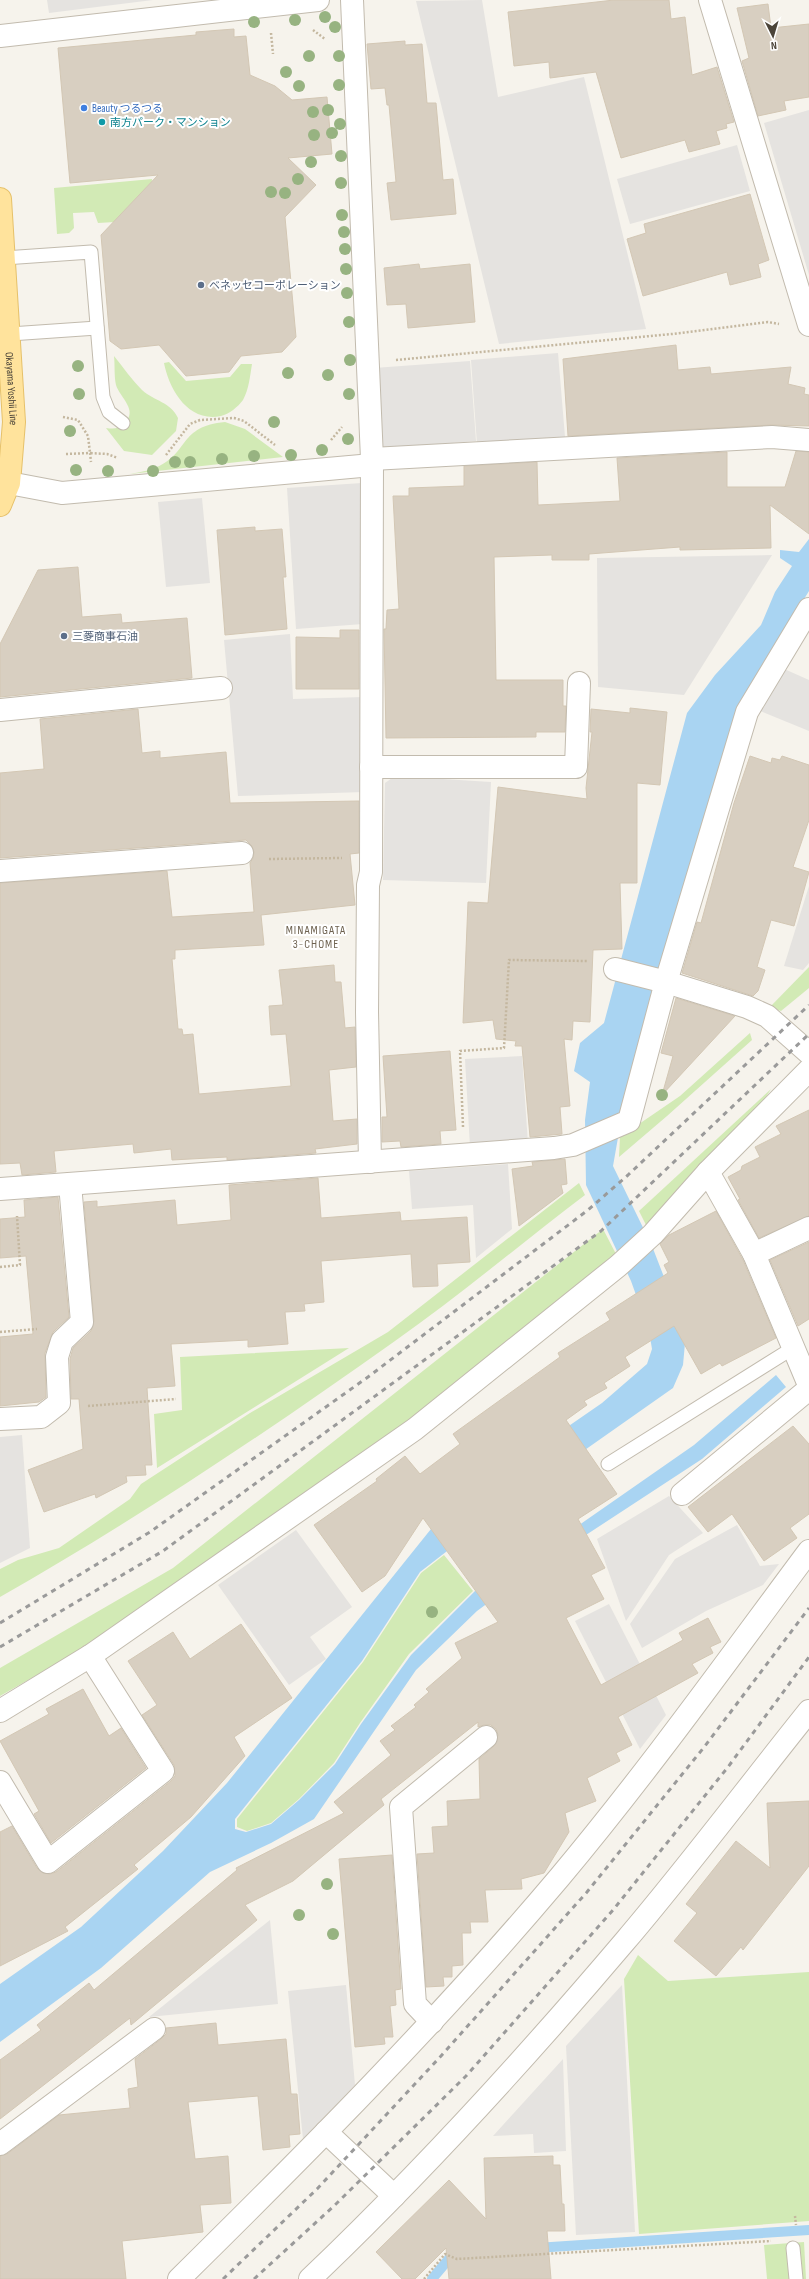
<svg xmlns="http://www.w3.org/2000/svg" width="809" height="2279" viewBox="0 0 809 2279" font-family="'Sofia Sans Condensed','Noto Sans JP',sans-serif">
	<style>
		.green { fill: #d2eab5 }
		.parking { fill: #e5e3e0 }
		.water { fill: #a9d4f2 }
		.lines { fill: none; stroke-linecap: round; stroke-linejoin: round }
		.stream { stroke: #a9d4f2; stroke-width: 10 }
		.building { fill: #d8cfc1; stroke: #d3c7b4 }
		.lane-casing { stroke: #c2bbae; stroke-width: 15 }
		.street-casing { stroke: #c2bbae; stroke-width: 24 }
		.primary-casing { stroke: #e6c16a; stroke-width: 24 }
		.path { stroke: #c4b79f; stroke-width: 2.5; stroke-dasharray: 2 2; stroke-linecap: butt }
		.lane { stroke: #fff; stroke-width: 13 }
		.street { stroke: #fff; stroke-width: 22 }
		.primary { stroke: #ffe39c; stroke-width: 22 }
		.rail { stroke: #9a9a9a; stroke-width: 3; stroke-dasharray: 5 5; stroke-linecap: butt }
		.tree { fill: #97b381 }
		.shop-dot { fill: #3f7fe0; stroke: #fff; stroke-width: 1.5 }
		.culture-dot { fill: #0f9aa8; stroke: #fff; stroke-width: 1.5 }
		.service-dot { fill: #5c6f8a; stroke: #fff; stroke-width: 1.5 }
		.labels { text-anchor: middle; stroke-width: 4; stroke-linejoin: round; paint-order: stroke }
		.shop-label { font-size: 11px; fill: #366cbe; stroke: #fff; text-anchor: start }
		.culture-label { font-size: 11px; fill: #0d838f; stroke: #fff; text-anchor: start }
		.service-label { font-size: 11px; fill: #4e5e75; stroke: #fff; text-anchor: start }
		.street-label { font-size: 11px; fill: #4b4439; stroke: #fff }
		.neighbourhood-label { font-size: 12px; letter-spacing: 1px; fill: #6e6250; stroke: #fff }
	</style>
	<rect width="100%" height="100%" fill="#f6f3ec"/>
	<g class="green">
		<polygon points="152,179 149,220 98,223 94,212 73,213 74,228 69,233 57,234 54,188"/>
		<path d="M114,356C123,367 132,380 142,390C154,401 171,402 178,418L176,431L152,455L124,451L106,428C113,429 119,429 124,424C139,410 120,398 116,385C114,376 115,365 114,356Z"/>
		<path d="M169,362L186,381L230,377L241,364H252C250,376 249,389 243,400C238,407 229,414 221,416C188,423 169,389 164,363Z"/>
		<path d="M225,422L245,429L283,457L130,474C139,472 149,471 157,467C189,453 179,426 225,422Z"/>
		<polygon points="809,967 809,988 781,1011 770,1007"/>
		<polygon points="750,1033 752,1040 667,1116 619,1157 620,1137 680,1096"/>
		<polygon points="771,1089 759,1108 647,1227 639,1211"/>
		<path d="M579,1183L585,1195C522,1243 460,1295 395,1341C267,1432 137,1519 0,1597V1569L18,1560L59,1548L130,1499L141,1484L250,1413L388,1332Z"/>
		<polygon points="603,1229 616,1254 409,1422 95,1642 0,1696 0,1668 173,1568"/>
		<polygon points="349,1348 157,1468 154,1414 182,1410 180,1357"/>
		<polygon points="444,1555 473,1591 409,1654 360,1723 334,1763 299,1799 271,1823 247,1831 237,1827 237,1819 363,1662 421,1573"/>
		<polygon points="638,1955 668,1981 809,1972 809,2221 639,2234 624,1979"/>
		<polygon points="804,2242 806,2279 767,2279 764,2245"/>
	</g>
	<g class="parking">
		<polygon points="47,0 153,0 49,13"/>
		<polygon points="482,0 498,97 584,77 646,329 499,344 416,1"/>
		<polygon points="809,110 809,275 764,123"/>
		<polygon points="737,145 750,191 630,224 617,179"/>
		<polygon points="558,353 565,437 477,444 471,360"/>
		<polygon points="470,361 476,441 381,449 374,368"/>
		<polygon points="362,483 363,624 296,629 287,488"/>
		<polygon points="202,498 210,583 166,587 158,502"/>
		<polygon points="772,555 684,695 598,687 597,558"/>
		<polygon points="290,634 293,699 364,697 364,792 238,796 224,640"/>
		<polygon points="782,668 809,680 809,731 758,710"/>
		<polygon points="395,776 491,782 486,883 383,880 385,783"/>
		<polygon points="809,886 809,963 803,970 784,966"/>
		<polygon points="522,1056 528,1144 470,1147 465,1059"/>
		<polygon points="508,1164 512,1229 476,1258 473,1205 412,1209 409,1171"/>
		<polygon points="22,1435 30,1548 0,1563 0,1437"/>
		<polygon points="669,1496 703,1533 669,1555 626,1621 597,1539"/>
		<polygon points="737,1525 760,1566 779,1564 763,1585 706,1611 642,1648 630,1624 675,1559"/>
		<polygon points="296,1530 352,1607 310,1637 326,1659 289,1685 218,1585"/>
		<polygon points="609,1604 666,1715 640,1749 575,1621"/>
		<polygon points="270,1920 278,2004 149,2017"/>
		<polygon points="346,1985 355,2085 303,2139 288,1991"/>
		<polygon points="622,1985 635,2232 576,2235 566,2046"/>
		<polygon points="563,2059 566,2151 534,2153 533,2134 493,2136"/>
	</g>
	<polygon class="water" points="809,539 809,591 737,707 692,860 622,1115 613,1166 652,1246 681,1321 685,1343 683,1365 673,1388 508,1504 420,1572 362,1661 235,1819 235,1829 246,1832 271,1824 299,1800 335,1764 361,1724 411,1655 476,1590 582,1523 694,1445 776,1375 786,1387 702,1459 534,1569 477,1611 416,1670 314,1819 271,1843 210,1872 101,1968 0,2042 0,1984 81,1927 163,1851 227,1783 435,1524 505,1470 602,1403 647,1364 652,1349 649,1331 631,1281 586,1185 585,1120 590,1082 574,1071 580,1043 604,1023 687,713 715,675 761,625 775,592 792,566 780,558 780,550 799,552"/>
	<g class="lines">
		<g class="stream">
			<polyline points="536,2248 809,2230"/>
			<polyline points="432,2279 453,2254 456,2253"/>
		</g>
	</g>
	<g class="building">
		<polygon points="614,0 669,0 671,19 685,17 692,75 717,67 734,122 726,124 727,128 716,131 720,144 689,152 685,140 621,158 596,72 550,78 549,62 514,66 508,12"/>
		<polygon points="768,4 771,28 809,24 809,97 784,101 786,110 758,116 742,61 749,58 737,8"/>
		<polygon points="234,29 234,37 246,36 250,75 275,86 292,100 327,97 332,154 288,158 316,185 285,217 296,337 282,352 241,356 229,372 186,376 159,345 121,349 110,341 101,235 158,175 70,183 58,48 196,35 196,32"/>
		<polygon points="405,41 405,45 422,44 427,103 436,103 443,180 453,179 456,214 391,220 387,183 396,182 389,105 387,105 385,88 371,89 367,44"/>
		<polygon points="750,194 769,260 758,264 761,277 730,285 727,272 643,296 627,239 646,233 644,224"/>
		<polygon points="419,264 420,269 470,264 475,322 408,328 406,304 387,305 384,268"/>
		<polygon points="676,345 678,370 710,367 711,374 791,367 788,384 805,388 804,394 809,395 809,426 771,425 568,436 563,359"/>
		<polygon points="796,451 809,452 809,534 770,505 771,548 680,550 680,547 589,554 589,560 552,560 552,555 494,557 496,680 563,680 563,706 566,706 565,732 536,732 536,737 386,738 384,629 386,629 387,610 399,609 393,496 409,496 409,488 464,486 464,466 537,462 538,505 620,501 617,458 727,452 727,487 785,487"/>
		<polygon points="255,527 255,531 282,529 286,577 283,577 287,629 225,635 217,530"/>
		<polygon points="78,567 82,617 121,614 122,623 187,618 192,678 0,697 0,644 38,570"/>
		<polygon points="340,630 359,630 359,689 296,689 296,637 340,638"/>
		<polygon points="630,708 667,712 660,785 637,783 637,883 620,883 622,949 593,950 590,1022 573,1021 572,1040 564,1039 570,1106 560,1107 562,1134 530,1137 522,1046 515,1046 516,1041 496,1039 493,1020 463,1023 468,902 488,903 498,787 587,799 586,788 592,732 590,732 591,709 630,713"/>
		<polygon points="138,709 142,753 160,751 160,758 226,752 230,803 359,801 359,853 350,854 355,905 261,915 264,945 175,950 175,959 172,959 178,1029 182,1029 183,1035 193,1034 199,1094 291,1086 286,1034 271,1035 269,1006 283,1005 279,970 334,965 335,982 341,982 345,1028 355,1027 356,1067 329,1070 333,1121 357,1119 357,1144 315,1149 316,1153 227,1160 227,1157 172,1160 171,1149 134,1153 133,1144 54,1151 56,1172 22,1175 20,1163 0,1164 0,883 167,871 172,917 254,912 250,863 253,858 254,852 252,846 246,840 0,858 0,773 44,769 40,719"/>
		<polygon points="750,756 771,763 772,758 780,760 782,756 809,765 809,820 793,867 809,872 794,926 771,920 757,967 765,970 758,991 753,996 682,973 697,922 701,923 734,803"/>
		<polygon points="676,998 735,1016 662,1095 673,1056 661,1053"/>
		<polygon points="450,1051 456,1130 440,1131 441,1144 401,1147 400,1141 382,1142 382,1117 387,1117 383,1056"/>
		<polygon points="809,1110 809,1216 759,1238 738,1200 740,1199 728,1177 741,1170 742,1166 760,1157 755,1147 781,1134 776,1126"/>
		<polygon points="565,1159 567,1184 561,1185 563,1193 519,1226 512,1169 533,1166 532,1162"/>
		<polygon points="318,1178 321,1218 400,1212 401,1221 467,1217 470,1262 437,1264 438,1286 413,1287 411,1254 321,1261 324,1302 304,1304 305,1311 285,1312 288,1344 248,1347 248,1340 171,1344 175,1386 147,1388 152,1465 145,1465 146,1475 126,1476 127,1482 96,1498 95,1494 44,1512 28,1470 83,1449 79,1399 71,1399 70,1359 73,1348 91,1331 94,1321 84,1202 97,1201 97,1207 175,1200 177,1225 231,1220 229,1185"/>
		<polygon points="58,1197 69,1317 53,1332 45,1353 46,1397 39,1402 0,1406 0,1337 33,1334 26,1256 0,1258 0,1219 25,1217 24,1200"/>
		<polygon points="716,1211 743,1260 776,1338 722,1366 720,1363 701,1374 674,1326 625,1357 630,1366 604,1383 607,1388 584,1401 587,1405 566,1420 617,1494 578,1519 605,1568 591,1575 604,1599 566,1618 601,1685 683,1640 679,1633 708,1618 721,1642 710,1647 713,1653 692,1664 698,1673 618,1717 632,1745 616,1753 620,1761 587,1778 596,1801 565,1813 569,1832 544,1873 521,1879 522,1889 485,1890 488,1922 470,1922 471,1933 462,1933 463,1965 452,1966 452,1977 443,1977 444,1986 426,1987 417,1854 434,1853 432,1827 448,1826 447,1801 480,1799 479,1759 494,1746 498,1735 496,1729 491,1725 484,1725 478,1727 478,1722 381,1799 384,1805 293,1881 245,1905 257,1920 131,2025 130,2018 0,2119 0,2060 41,2030 37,2025 89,1983 94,1990 237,1870 236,1868 344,1813 334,1802 391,1755 380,1741 395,1730 391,1726 416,1707 414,1705 429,1692 426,1689 462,1658 455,1643 498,1622 423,1518 385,1576 362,1592 314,1525 377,1481 376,1479 405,1456 420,1474 460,1444 453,1434 560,1357 558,1353 610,1320 606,1313 668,1273 664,1265 669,1262 660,1244 669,1235"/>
		<polygon points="809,1242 809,1319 798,1326 770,1260"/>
		<polygon points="793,1426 809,1444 809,1514 790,1528 797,1538 764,1561 732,1514 708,1532 688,1507"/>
		<polygon points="241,1624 292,1698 234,1737 245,1756 191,1817 134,1865 138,1869 65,1927 68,1931 0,1966 0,1832 12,1826 37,1868 43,1873 50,1874 56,1872 171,1781 175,1776 174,1765 142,1715 157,1705 128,1661 173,1632 190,1659"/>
		<polygon points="83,1689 109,1736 121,1728 146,1768 51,1843 34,1814 39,1811 0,1741 49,1714 46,1709"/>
		<polygon points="809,1801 809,1866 743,1950 741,1947 716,1976 674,1941 697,1913 686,1904 736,1841 770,1868 767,1803"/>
		<polygon points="392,1855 401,1989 395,1990 396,2005 390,2006 393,2037 384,2037 385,2044 355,2047 339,1859"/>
		<polygon points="216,2023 218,2045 286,2039 291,2094 297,2094 300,2134 289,2135 290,2147 263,2150 258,2096 188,2102 195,2159 228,2156 231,2203 200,2205 203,2232 122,2241 126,2279 0,2279 0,2156 7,2154 59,2115 130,2108 128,2089 138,2087 135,2059 161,2039 166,2034 166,2028"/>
		<polygon points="553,2156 553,2165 560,2165 562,2204 564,2204 565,2231 547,2231 551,2279 449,2279 446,2248 415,2279 402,2279 376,2252 449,2180 486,2219 484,2158"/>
	</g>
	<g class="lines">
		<g class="lane-casing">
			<g id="lane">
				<polyline points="4,258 91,252 103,397 109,412 123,423"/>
				<polyline points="10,334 97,328"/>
				<polyline points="608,1464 793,1348"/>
				<polyline points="793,2248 796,2279"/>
			</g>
		</g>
		<g class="street-casing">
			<g id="street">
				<polyline points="352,0 372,459 371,872 368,885 367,1012 370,1162"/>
				<polyline points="710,0 809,325"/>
				<polyline points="0,36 318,0"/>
				<polyline points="372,459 772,437 809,440"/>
				<polyline points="9,483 62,493 372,465"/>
				<polyline points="0,710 221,688"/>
				<polyline points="371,767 576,767 579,683"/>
				<polyline points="0,871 242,853"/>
				<polyline points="615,969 666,982 747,1007 767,1016 809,1053"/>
				<polyline points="708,1172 754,1254 809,1228"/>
				<polyline points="0,1189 554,1148 573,1145 629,1121 666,982 747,712 809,609"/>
				<polyline points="754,1254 809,1385"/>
				<polyline points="0,1419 41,1417 59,1403 57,1357 62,1341 82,1322 70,1184"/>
				<polyline points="682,1494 809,1389"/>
				<polyline points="0,1711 90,1656 415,1429 618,1266 653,1234 708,1172 809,1070"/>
				<polyline points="0,1782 48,1862 163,1771 90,1656"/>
				<polyline points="432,2022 415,2004 401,1807 486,1737"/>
				<polyline points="326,2132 394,2196"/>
				<polyline points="0,2144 154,2029"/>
				<path d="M179,2279C310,2150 440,2019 559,1878C647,1773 727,1661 809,1551"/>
				<path d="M310,2279C422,2172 526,2058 626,1940C689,1866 748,1787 809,1711"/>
			</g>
		</g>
		<g class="primary-casing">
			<g id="primary">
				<path id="s1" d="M0,199L14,422L9,483L0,505"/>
			</g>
		</g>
		<g class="path">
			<polyline points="313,30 325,39"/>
			<polyline points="271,33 273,54"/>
			<polyline points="396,360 672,334 768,322 779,324"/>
			<polyline points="63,417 78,420 88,436 90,453 107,454 118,458"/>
			<polyline points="331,440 342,427"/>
			<polyline points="66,454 90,453 91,462"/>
			<polyline points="166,455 190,424 200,420 234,418 244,421 275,445"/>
			<polyline points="269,859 342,858"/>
			<polyline points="463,1127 460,1051 504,1048 509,960 588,961"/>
			<polyline points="0,1267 20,1265 17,1216"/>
			<polyline points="0,1332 37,1329"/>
			<polyline points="88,1406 176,1399"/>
			<polyline points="795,2216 796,2225"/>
			<polyline points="424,2279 445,2254 457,2259 771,2241"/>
		</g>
		<use href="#lane" class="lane"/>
		<use href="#street" class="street"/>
		<use href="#primary" class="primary"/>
		<g class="rail">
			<polyline points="0,1623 150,1532 368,1377 588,1210 628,1175 809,1005"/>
			<polyline points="0,1647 163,1551 601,1231 809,1034"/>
			<polyline points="223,2279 317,2189 441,2056 587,1892 705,1746 809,1608"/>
			<polyline points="254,2279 335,2205 466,2076 613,1910 728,1767 809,1657"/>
		</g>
	</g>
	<g class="tree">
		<circle cx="325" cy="17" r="6"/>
		<circle cx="295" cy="20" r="6"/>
		<circle cx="254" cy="22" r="6"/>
		<circle cx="335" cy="27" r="6"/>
		<circle cx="309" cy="56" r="6"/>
		<circle cx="339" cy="56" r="6"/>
		<circle cx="286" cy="72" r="6"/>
		<circle cx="339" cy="85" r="6"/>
		<circle cx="299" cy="86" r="6"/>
		<circle cx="328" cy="110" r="6"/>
		<circle cx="313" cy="112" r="6"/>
		<circle cx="340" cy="124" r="6"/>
		<circle cx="332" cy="133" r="6"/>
		<circle cx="314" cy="135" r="6"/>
		<circle cx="341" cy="156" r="6"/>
		<circle cx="311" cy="162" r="6"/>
		<circle cx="298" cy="179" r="6"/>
		<circle cx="341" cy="183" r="6"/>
		<circle cx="271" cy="192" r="6"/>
		<circle cx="285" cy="193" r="6"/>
		<circle cx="342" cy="215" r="6"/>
		<circle cx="344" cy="232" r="6"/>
		<circle cx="345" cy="249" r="6"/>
		<circle cx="346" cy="269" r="6"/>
		<circle cx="347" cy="293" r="6"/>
		<circle cx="349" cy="322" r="6"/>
		<circle cx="350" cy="360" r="6"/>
		<circle cx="78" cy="366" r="6"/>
		<circle cx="288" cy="373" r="6"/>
		<circle cx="328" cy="375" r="6"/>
		<circle cx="79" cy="394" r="6"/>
		<circle cx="349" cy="394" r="6"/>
		<circle cx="274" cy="422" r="6"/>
		<circle cx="70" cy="431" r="6"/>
		<circle cx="348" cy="439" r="6"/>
		<circle cx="322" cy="450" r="6"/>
		<circle cx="291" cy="455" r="6"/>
		<circle cx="254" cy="456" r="6"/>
		<circle cx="222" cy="459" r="6"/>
		<circle cx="175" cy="462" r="6"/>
		<circle cx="190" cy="462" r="6"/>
		<circle cx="76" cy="470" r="6"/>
		<circle cx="108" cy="471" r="6"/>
		<circle cx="153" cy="471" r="6"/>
		<circle cx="662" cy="1095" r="6"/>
		<circle cx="432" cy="1612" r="6"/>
		<circle cx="327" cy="1884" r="6"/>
		<circle cx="299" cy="1915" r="6"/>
		<circle cx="333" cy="1934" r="6"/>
	</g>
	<circle class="shop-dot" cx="84" cy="108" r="4"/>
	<circle class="culture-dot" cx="102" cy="122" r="4"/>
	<g class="service-dot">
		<circle cx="201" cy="285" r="4"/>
		<circle cx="64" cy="636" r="4"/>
	</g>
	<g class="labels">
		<g class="shop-label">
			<text x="92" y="112">Beauty つるつる</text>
		</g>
		<g class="culture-label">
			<text x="110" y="126">南方パーク・マンション</text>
		</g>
		<g class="service-label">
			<text x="209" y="289">ベネッセコーポレーション</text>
			<text x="72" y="640">三菱商事石油</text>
		</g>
		<g class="street-label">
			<text dy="4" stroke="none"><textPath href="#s1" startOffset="190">Okayama Yoshii Line</textPath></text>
		</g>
		<g class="neighbourhood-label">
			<text x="316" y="934">MINAMIGATA<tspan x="316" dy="14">3-CHOME</tspan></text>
		</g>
	</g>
	<g transform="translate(773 36) rotate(175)" stroke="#ffffff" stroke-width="3" paint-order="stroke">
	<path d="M0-3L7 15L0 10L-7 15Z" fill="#4b4439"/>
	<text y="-6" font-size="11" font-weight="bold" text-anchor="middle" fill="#4b4439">N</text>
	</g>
</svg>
